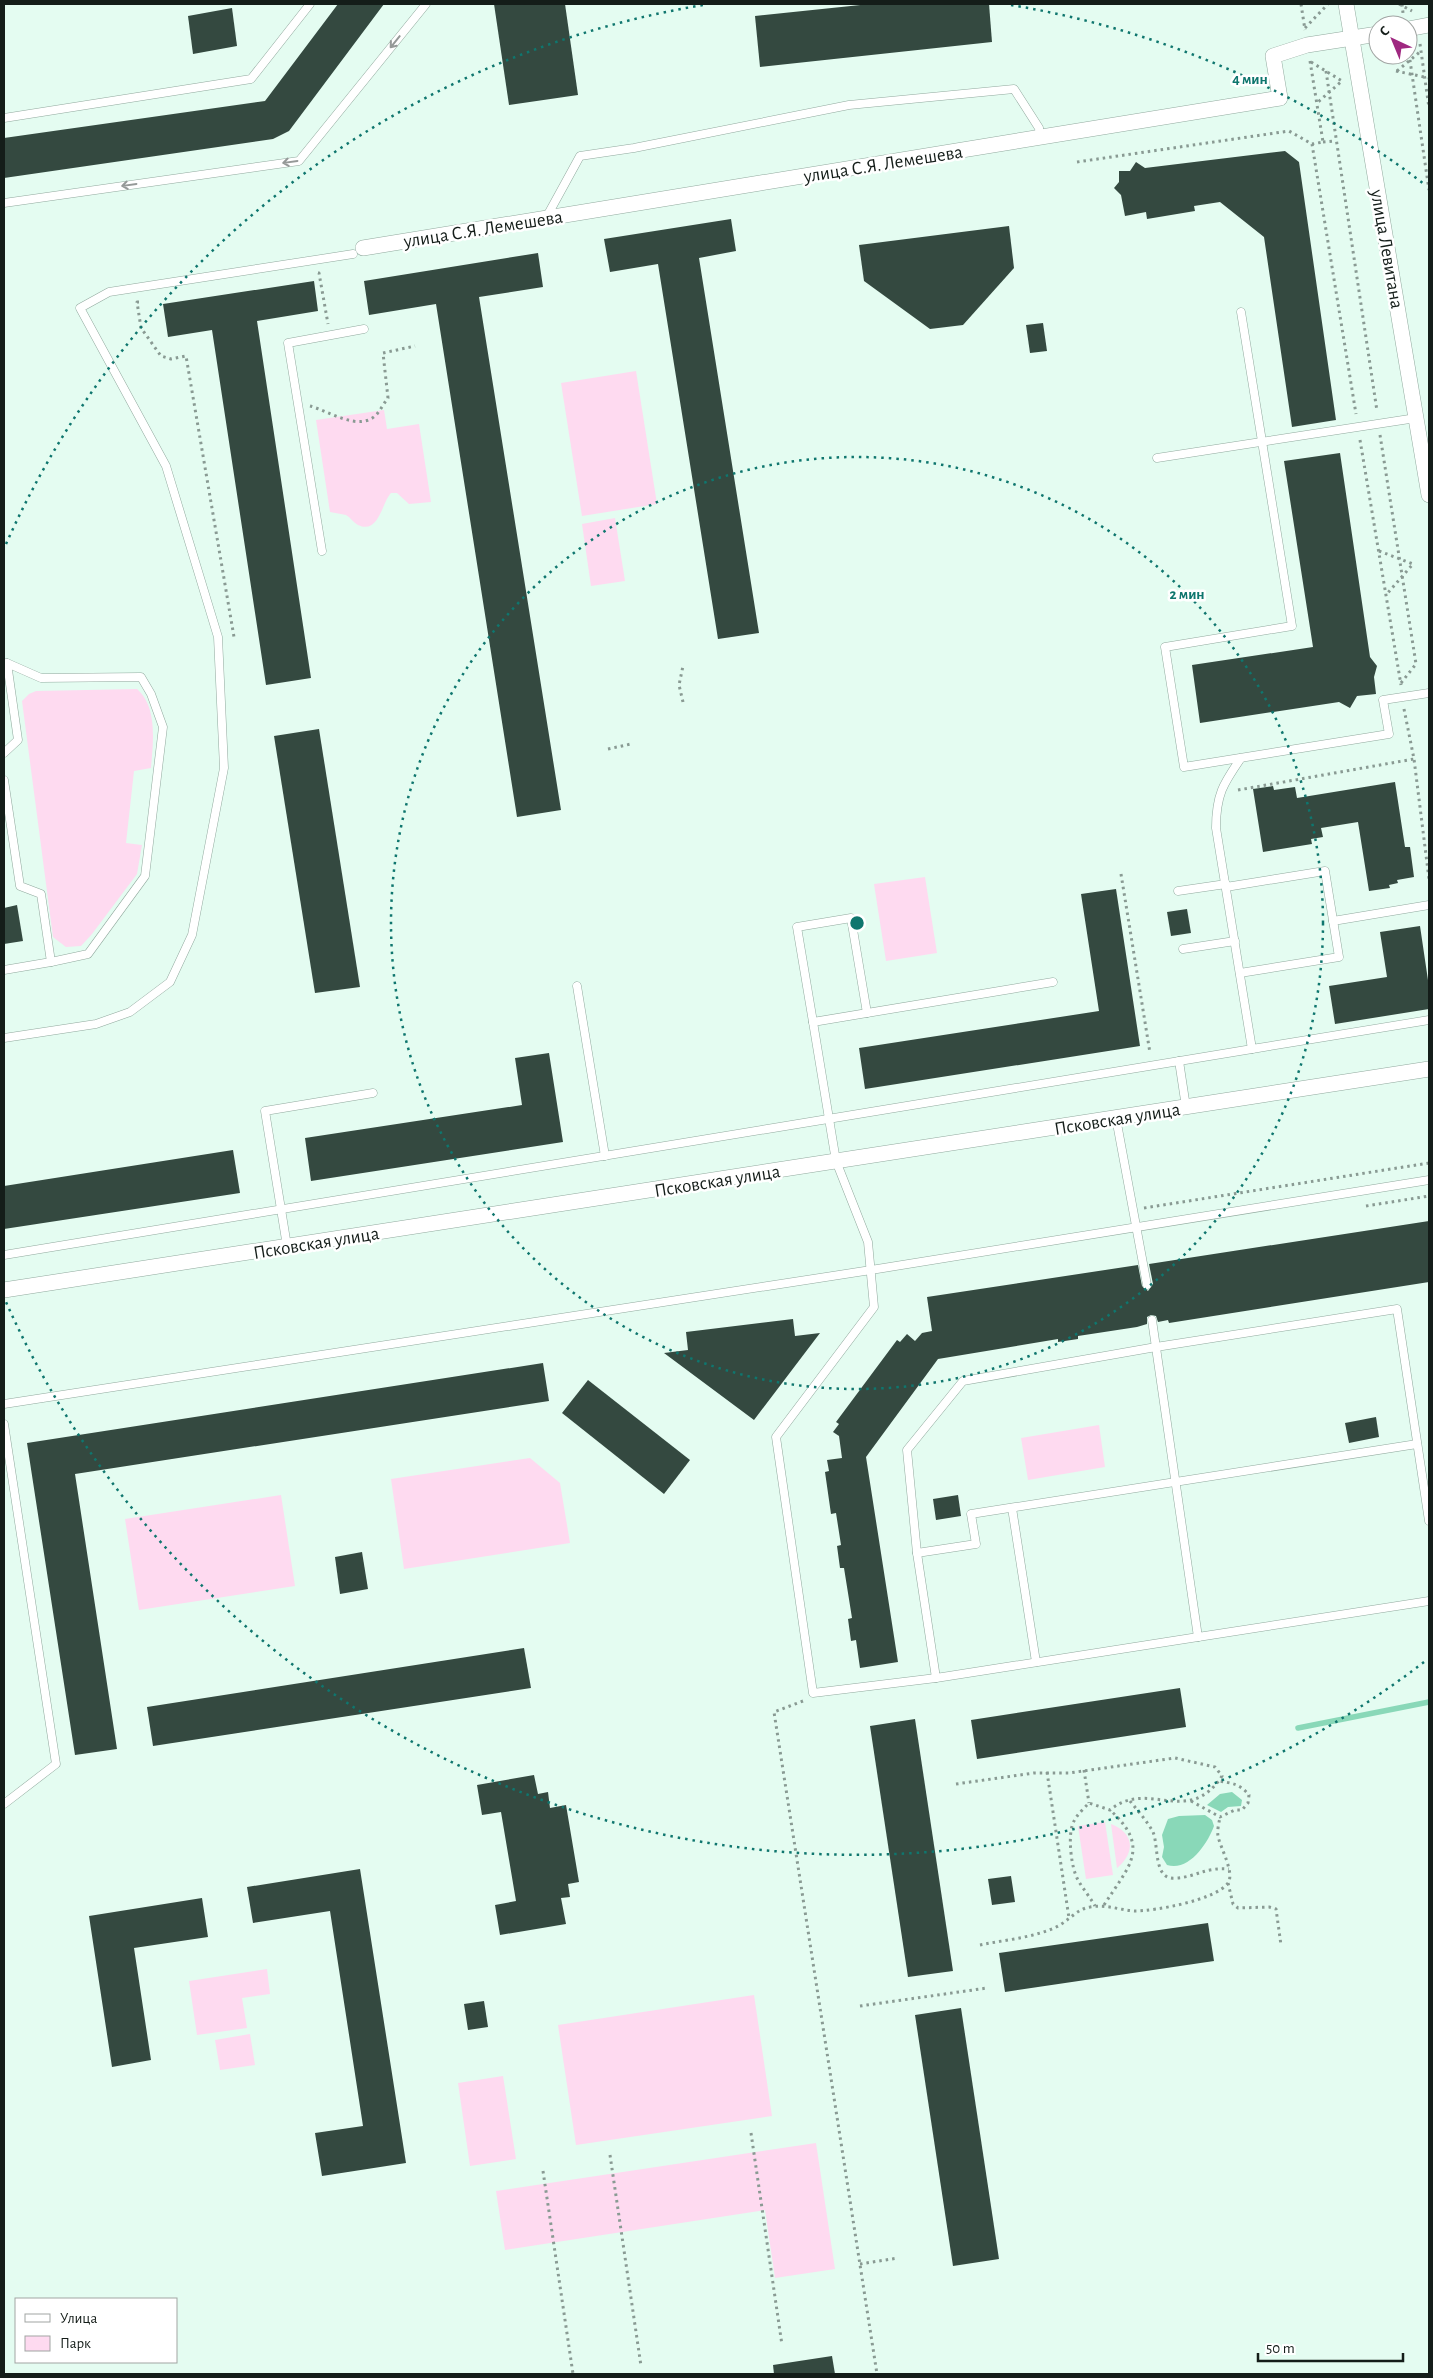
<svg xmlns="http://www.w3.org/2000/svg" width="1433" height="2378" viewBox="0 0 1433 2378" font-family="'Alegreya Sans',sans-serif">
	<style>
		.green { fill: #fedaf0 }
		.water { fill: #89d8b8 }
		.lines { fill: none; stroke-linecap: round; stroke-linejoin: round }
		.stream { stroke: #89d8b8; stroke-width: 5.5 }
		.building { fill: #344940 }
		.service-casing { stroke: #91a99e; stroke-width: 9 }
		.minor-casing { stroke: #91a99e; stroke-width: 16 }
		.path { stroke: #899a93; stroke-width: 3; stroke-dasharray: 2.5 4; stroke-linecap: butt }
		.service { stroke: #fff; stroke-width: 8 }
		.minor { stroke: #fff; stroke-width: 15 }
		.oneway { stroke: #959998 }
		.ring { fill: none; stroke: #0f766e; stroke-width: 2.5; stroke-dasharray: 2.5 5 }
		.labels { text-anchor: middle; stroke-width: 5; stroke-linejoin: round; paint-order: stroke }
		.street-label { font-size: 19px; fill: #141d19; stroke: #fff }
		.centre { fill: #0f766e; stroke: #fff; stroke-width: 2.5 }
		.ring-label { font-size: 15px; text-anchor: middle; font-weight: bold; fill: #0f766e; stroke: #fff; stroke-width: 5; stroke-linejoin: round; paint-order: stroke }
	</style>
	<rect width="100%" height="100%" fill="#e4fcf1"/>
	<g class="green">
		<polygon points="636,371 657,504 582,516 561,383"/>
		<path d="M384,410L387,429L419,424L431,502L409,504L397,493H391C382,502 379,535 358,525C354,523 351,518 346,515C341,514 335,513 330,512L316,420Z"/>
		<polygon points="615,518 625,581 591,586 582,524"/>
		<path d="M137,689C158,707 153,743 151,768L134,771L126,843L142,845L137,874L92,934L81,946L66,947L53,937L22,701L29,694L36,691Z"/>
		<polygon points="925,877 937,953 886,961 874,884"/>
		<polygon points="1099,1425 1105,1467 1028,1480 1021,1438"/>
		<polygon points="530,1458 560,1483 570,1543 404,1569 391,1479"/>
		<polygon points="281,1495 295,1586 139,1610 125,1519"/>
		<polygon points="1105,1822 1113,1875 1086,1879 1078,1826"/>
		<path d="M1111,1824C1134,1833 1136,1852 1117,1868Z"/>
		<polygon points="267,1969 270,1994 242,1998 247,2028 197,2035 189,1981"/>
		<polygon points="754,1995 772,2116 576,2145 558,2025"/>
		<polygon points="250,2034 255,2065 220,2070 215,2040"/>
		<polygon points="503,2076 516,2159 470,2166 458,2083"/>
		<polygon points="816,2143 835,2269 775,2278 765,2210 505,2250 496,2191"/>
	</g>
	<g class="water">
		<polygon points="1232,1792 1242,1800 1241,1806 1228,1807 1221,1812 1207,1805 1220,1794"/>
		<path d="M1205,1815L1212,1820L1214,1826C1208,1843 1189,1872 1167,1865L1162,1857L1164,1847L1162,1835L1168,1819L1179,1816Z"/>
	</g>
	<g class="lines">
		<polyline class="stream" points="1298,1728 1429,1702"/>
	</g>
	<g class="building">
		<polygon points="338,4 384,4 289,131 273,139 4,178 4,138 265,101"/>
		<polygon points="494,4 565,4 578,95 509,105"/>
		<polygon points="870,4 989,4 992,42 760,67 755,16"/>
		<polygon points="232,8 237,46 193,54 188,16"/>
		<polygon points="1285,151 1299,162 1336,420 1292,427 1264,237 1220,202 1194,206 1195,211 1147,219 1146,212 1125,216 1121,195 1114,188 1119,182 1119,171 1130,171 1136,162 1145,168"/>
		<polygon points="731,219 736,251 699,258 759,633 718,639 658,264 610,272 604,239"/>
		<polygon points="1009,226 1014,268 963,325 930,329 864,281 859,245"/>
		<polygon points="538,253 543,287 479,297 561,810 517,817 436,304 369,315 364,281"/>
		<polygon points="314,281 318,311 257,321 311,678 266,685 212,330 168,337 163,304"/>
		<polygon points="1043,323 1047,351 1030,353 1026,325"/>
		<polygon points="1340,453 1370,657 1377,666 1374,677 1376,694 1357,696 1350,708 1339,702 1200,723 1192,665 1313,647 1284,461"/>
		<polygon points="319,729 360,987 315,993 274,736"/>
		<polygon points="1395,782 1405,847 1410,847 1414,877 1397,880 1398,883 1389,885 1390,888 1369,891 1358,822 1321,828 1323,837 1311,839 1312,844 1263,852 1253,789 1273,786 1274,790 1295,787 1297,798"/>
		<polygon points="1116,889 1140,1046 865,1089 859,1048 1099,1011 1081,894"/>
		<polygon points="17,905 23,941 4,944 4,908"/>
		<polygon points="1187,909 1191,933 1171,936 1167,912"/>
		<polygon points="1420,926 1429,987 1429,1009 1335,1024 1329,986 1387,977 1380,932"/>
		<polygon points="549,1053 563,1142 311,1181 305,1138 522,1105 515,1058"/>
		<polygon points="233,1150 240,1193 4,1229 4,1186"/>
		<polygon points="1429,1221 1429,1282 1169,1323 1168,1320 1158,1322 1156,1316 1151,1315 1147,1317 1147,1324 1137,1327 1078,1336 1078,1339 1058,1342 1058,1339 938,1359 866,1457 898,1662 860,1668 856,1640 851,1641 848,1619 852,1618 844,1568 840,1568 837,1546 841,1545 836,1513 831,1514 825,1472 829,1471 827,1460 842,1458 839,1436 833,1432 839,1424 836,1422 897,1340 900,1342 907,1334 915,1341 922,1333 932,1331 927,1297 1138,1265 1142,1286 1148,1291 1153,1284 1149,1264"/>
		<polygon points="793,1319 795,1336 820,1333 754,1420 664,1353 688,1350 686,1332"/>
		<polygon points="543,1363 549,1401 75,1474 117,1749 75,1755 27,1443"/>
		<polygon points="588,1380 690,1460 664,1494 562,1413"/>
		<polygon points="1376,1417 1379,1437 1349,1443 1345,1423"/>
		<polygon points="958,1495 961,1516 936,1520 933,1499"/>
		<polygon points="362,1552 368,1589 340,1594 335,1557"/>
		<polygon points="524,1648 531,1688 153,1746 147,1707"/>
		<polygon points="1180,1688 1186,1727 977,1759 971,1720"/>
		<polygon points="915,1719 953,1971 908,1977 870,1726"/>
		<polygon points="534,1775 538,1794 548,1792 550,1808 566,1805 579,1882 568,1884 570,1897 561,1898 566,1924 500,1935 495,1905 516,1901 501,1812 482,1815 477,1785"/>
		<polygon points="360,1869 406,2163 322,2176 315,2133 363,2126 330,1911 253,1923 247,1887"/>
		<polygon points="1011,1876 1015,1902 992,1905 988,1879"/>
		<polygon points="202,1898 208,1937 134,1948 151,2060 112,2067 89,1916"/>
		<polygon points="1208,1923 1214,1961 1005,1992 999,1953"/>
		<polygon points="484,2001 488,2027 468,2030 464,2004"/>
		<polygon points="961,2008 999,2259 953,2266 915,2015"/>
		<polygon points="832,2356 835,2374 774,2374 773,2365"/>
	</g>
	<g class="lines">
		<g class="service-casing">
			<g id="service">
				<polyline points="4,118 251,79 310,4"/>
				<polyline points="4,203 299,161 426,4"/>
				<polyline points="546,218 580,156 634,148 849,105 1014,89 1039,128 1040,138"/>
				<polyline points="1241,312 1292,626 1165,647 1184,767 1389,734 1383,700 1429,693"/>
				<polyline points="1157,458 1416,418"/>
				<polyline points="322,551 288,343 364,329"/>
				<polyline points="7,663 41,678 141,677 151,694 163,727 145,876 88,954 51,962"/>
				<polyline points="4,664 7,663 18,740 4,753"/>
				<path d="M1241,758C1223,784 1216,795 1216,828L1252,1049L1429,1020"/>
				<polyline points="4,780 20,886 41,894 51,962 4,970"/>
				<polyline points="1226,887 1325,871 1339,957 1240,973"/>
				<polyline points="1178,891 1226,884"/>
				<polyline points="1333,921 1429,905"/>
				<polyline points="1183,949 1235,941"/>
				<polyline points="577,986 605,1156"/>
				<polyline points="813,1022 797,927 851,918 867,1013"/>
				<polyline points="4,1038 96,1024 130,1012 170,982 192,935 224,768 218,637 166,466 80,308 109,292 353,254"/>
				<polyline points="1179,1061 1186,1107"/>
				<polyline points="1116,1118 1147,1285"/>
				<polyline points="287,1246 265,1111 373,1093"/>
				<polyline points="4,1255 1252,1049"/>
				<polyline points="1152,1320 1198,1637 1429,1601"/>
				<polyline points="4,1404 871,1270 1429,1180"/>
				<polyline points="4,1424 56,1764 4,1804"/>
				<polyline points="1012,1508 1036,1662"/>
				<polyline points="917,1553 907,1450 963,1381 1156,1347 1397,1309 1429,1521"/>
				<polyline points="1198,1637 936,1678 917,1553 976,1544 971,1514 1417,1444"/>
				<polyline points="936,1678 813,1693 776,1437 874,1307 868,1242 836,1161 813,1022 1053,982"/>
			</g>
		</g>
		<g class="minor-casing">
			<g id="minor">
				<polyline points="1346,4 1429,495"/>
				<polyline points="1408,29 1429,25"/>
				<polyline points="363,248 1280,98 1273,56 1307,45 1378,34"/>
				<polyline points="4,1290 1429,1069"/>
			</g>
		</g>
		<g class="path">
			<polyline points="1301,4 1305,30"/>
			<polyline points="1399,4 1412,11"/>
			<polyline points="1402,4 1403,13"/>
			<polyline points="1305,28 1328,4"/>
			<polyline points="1420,44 1429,108"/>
			<polyline points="1408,47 1429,190"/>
			<polyline points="1310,61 1323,142 1312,144"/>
			<polyline points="1311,62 1342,81 1318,102"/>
			<polyline points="1326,71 1377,411"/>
			<polyline points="1396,71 1429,78"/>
			<polyline points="1397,71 1421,51"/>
			<polyline points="1323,142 1335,141"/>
			<polyline points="1077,162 1289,131 1312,144 1356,414"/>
			<polyline points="318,273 319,273 328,324"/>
			<polyline points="139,302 137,302 141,328 161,356 171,359 186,356 234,637"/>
			<path d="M310,406C329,411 360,433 377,414C381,409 384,403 388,398L383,353L415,346"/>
			<polyline points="1380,435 1416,664 1401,683"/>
			<polyline points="1360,440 1401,685"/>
			<polyline points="1379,551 1413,564 1386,595"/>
			<polyline points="683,702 679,685 683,666"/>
			<polyline points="1404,709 1414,759 1429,879"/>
			<polyline points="608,749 631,744"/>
			<polyline points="1238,790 1414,759"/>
			<polyline points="1121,874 1150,1053"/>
			<polyline points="1366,1206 1429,1196"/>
			<polyline points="1144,1208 1429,1163"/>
			<polyline points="803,1701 774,1712 877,2374"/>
			<polyline points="1084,1770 1089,1803"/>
			<polyline points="1047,1772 1069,1918"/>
			<path d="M956,1784L1034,1773H1069L1175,1758L1215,1767L1222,1776C1188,1828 1148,1778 1110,1810L1089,1803C1084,1808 1077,1815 1074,1821C1067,1833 1071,1868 1078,1880C1083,1889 1090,1897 1095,1906"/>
			<path d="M1130,1801C1138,1811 1147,1821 1153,1832C1159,1846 1153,1881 1176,1878C1197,1877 1204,1867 1229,1869"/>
			<path d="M1191,1801L1220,1817L1235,1810H1242L1248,1803L1249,1795C1240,1784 1232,1783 1218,1781"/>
			<polyline points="1228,1883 1233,1904 1238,1908 1269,1907 1276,1909 1281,1945"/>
			<path d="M1104,1905C1128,1867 1152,1848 1110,1810"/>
			<path d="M980,1945C1004,1940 1031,1938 1054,1928C1067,1923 1076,1909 1090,1907C1106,1904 1119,1910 1135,1911C1155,1911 1216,1900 1228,1883C1235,1873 1220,1847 1218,1836C1217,1830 1219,1823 1220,1817"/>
			<polyline points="860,2006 987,1988"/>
			<polyline points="751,2133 782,2345"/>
			<polyline points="610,2155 641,2366"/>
			<polyline points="543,2171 573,2374"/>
			<polyline points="860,2264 898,2258"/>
		</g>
		<use href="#service" class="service"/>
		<use href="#minor" class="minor"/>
	</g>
	<defs><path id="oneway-shaft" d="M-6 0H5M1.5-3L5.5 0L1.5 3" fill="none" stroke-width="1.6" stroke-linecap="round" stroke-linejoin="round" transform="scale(1.25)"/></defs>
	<g class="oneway">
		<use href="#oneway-shaft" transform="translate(395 42) rotate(129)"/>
		<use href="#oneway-shaft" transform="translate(290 162) rotate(172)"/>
		<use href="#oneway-shaft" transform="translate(129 185) rotate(172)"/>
	</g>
	<g class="ring">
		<circle cx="857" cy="923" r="466"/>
		<path d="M1424 1662A931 931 0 0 1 6 1302M6 544A931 931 0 0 1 703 5M1011 5A931 931 0 0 1 1424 184"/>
	</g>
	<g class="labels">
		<g class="street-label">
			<text transform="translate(883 163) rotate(-9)" y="7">улица С.Я. Лемешева</text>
			<text transform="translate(483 228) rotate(-9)" y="7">улица С.Я. Лемешева</text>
			<text transform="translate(1388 249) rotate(80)" y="7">улица Левитана</text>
			<text transform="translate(1117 1118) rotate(-9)" y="7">Псковская улица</text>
			<text transform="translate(717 1180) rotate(-9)" y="7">Псковская улица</text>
			<text transform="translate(316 1242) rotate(-9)" y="7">Псковская улица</text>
		</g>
	</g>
	<circle cx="857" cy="923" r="8" class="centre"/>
	<g class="ring-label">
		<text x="1250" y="84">4 мин</text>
		<text x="1187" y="599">2 мин</text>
	</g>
	<rect width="1433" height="2378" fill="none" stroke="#141d19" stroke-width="10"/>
	<rect x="15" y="2298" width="162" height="65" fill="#ffffff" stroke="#a1a5a3"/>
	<rect x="25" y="2314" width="25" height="8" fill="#ffffff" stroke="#a1a5a3"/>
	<text x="60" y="2323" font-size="15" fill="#141d19">Улица</text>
	<rect x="25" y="2336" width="25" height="15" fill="#fedaf0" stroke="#a1a5a3"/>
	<text x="60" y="2348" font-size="15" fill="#141d19">Парк</text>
	<g transform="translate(1393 40) rotate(316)"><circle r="24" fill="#ffffff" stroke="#a1a5a3"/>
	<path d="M0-4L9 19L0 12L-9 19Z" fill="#9f2880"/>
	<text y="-8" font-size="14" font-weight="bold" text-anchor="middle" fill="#141d19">С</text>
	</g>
	<path d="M1258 2353v8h145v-8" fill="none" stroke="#141d19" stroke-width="2.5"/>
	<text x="1266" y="2353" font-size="15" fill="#141d19" stroke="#ffffff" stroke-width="4" paint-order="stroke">50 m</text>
</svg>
